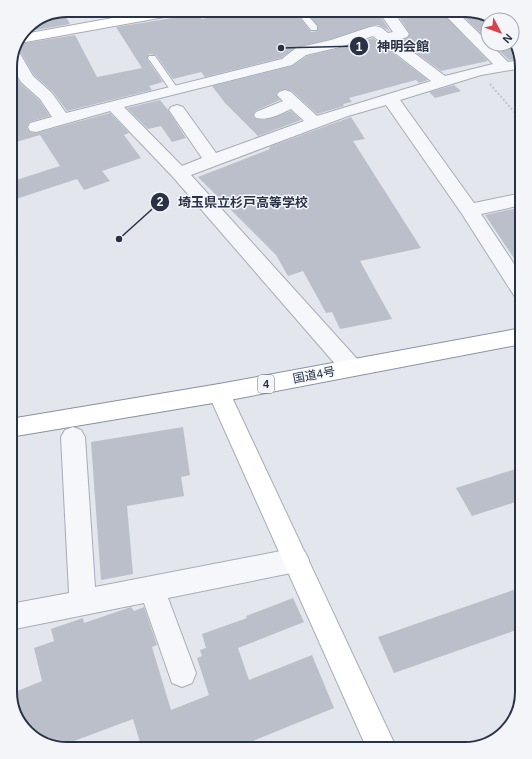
<svg xmlns="http://www.w3.org/2000/svg" width="532" height="759" viewBox="0 0 532 759" font-family="Arial,'Noto Sans JP',sans-serif">
	<style>
		.building { fill: #babfca }
		.lines { fill: none; stroke-linecap: round; stroke-linejoin: round }
		.lane-casing { stroke: #a7acb7; stroke-width: 2 }
		.street-casing { stroke: #a7acb7; stroke-width: 2 }
		.secondary-casing { stroke: #a7acb7; stroke-width: 2 }
		.highway-casing { stroke: #8992a4; stroke-width: 2 }
		.path { stroke: #c1c4cb; stroke-width: 2; stroke-dasharray: 2 2; stroke-linecap: butt }
		.lane { fill: #f6f7fa; fill-rule: evenodd }
		.street { fill: #f6f7fa; fill-rule: evenodd }
		.secondary { fill: #fff; fill-rule: evenodd }
		.highway { fill: #fff; fill-rule: evenodd }
		.labels { text-anchor: middle; stroke-width: 3; stroke-linejoin: round; paint-order: stroke }
		.shield { fill: #f3f5f9; stroke: #666c7c; stroke-width: 1 }
		.shield-label { font-size: 11px; font-weight: bold; fill: #293246 }
		.street-label { font-size: 12px; fill: #293246; stroke: #f3f5f9 }
		.rim { fill: none; stroke: #293246; stroke-width: 2 }
		.leader { fill: none; stroke: #293246; stroke-width: 1.5 }
		.callout-dot { fill: #293246; stroke: #f3f5f9; stroke-width: 1.5 }
		.mark-label { font-size: 12px; text-anchor: middle; font-weight: bold; fill: #fff }
		.callout-label { font-size: 13px; text-anchor: middle; font-weight: bold; fill: #293246; stroke: #f3f5f9; stroke-width: 3; stroke-linejoin: round; paint-order: stroke }
	</style>
	<rect width="100%" height="100%" fill="#e3e6ec"/>
	<g class="building">
		<polygon points="105,10 133,10 134,13 109,17"/>
		<polygon points="246,10 294,10 311,32 318,31 318,26 305,10 378,10 378,13 390,31 378,25 370,26 331,39 296,47 281,58 205,77 201,72 173,79 156,55 149,54 147,59 163,82 149,86 152,90 67,111 53,92 34,75 20,51 17,50 19,44 75,35 97,77 142,68 116,27 198,14 202,19"/>
		<polygon points="404,10 439,10 488,61 441,71 400,41 407,38 410,34 398,15 402,14"/>
		<polygon points="457,10 469,10 482,14 488,20 488,40"/>
		<polygon points="63,11 70,24 25,32 29,24"/>
		<polygon points="373,38 428,80 419,83 416,80 349,98 352,102 343,104 344,106 317,114 292,91 285,89 279,91 276,94 280,100 255,111 253,116 256,119 265,120 291,111 301,120 258,136 225,103 212,86 292,66 307,56 340,48"/>
		<polygon points="512,43 517,48 520,59 509,60 492,44"/>
		<polygon points="10,66 20,83 39,100 50,116 29,122 27,128 30,132 36,133 110,113 129,133 124,135 141,158 102,171 110,181 84,190 77,179 10,201 10,182 60,166 40,135 10,144"/>
		<polygon points="454,85 461,91 435,98 429,92"/>
		<polygon points="160,100 168,110 186,138 172,142 161,126 148,129 127,108"/>
		<polygon points="351,117 365,139 353,141 421,248 360,261 392,319 340,329 332,312 326,313 303,271 288,276 276,255 198,177 270,149 269,147"/>
		<polygon points="522,207 522,270 485,215"/>
		<polygon points="183,427 190,475 181,477 184,496 127,506 133,574 101,580 91,442"/>
		<polygon points="522,467 522,500 472,516 456,488"/>
		<polygon points="522,587 522,628 394,673 378,637"/>
		<polygon points="293,598 304,622 238,648 249,680 312,655 334,708 233,749 142,749 133,719 58,747 38,741 18,721 10,694 42,681 34,648 54,641 51,629 83,618 84,623 131,607 134,611 144,607 157,645 152,647 171,710 209,695 197,658 202,656 200,650 206,648 202,634 247,618 246,616"/>
	</g>
	<g class="lines">
		<g class="lane-casing">
			<g id="lane">
				<polygon points="295,10 303,10 317,26 317,30 311,30"/>
				<polygon points="149,56 155,56 178,89 177,91 171,91 148,58"/>
			</g>
		</g>
		<g class="street-casing">
			<g id="street">
				<path d="M380,10H403L401,13L395,14L409,34L407,37L397,40L445,76L493,64L440,10H455L488,42V44H490L508,62L520,60L522,68L481,75L400,100L474,203L522,193V205L481,214L522,276V299L515,297L462,214L386,105L348,116L191,175L359,361L362,367L359,373L351,375L343,373L173,177L110,111L36,132L30,131L28,127L30,123L52,117L40,99L21,82L10,62L16,51L19,52L33,76L52,93L66,113L282,59L296,48L331,40L370,27C378,25 382,28 388,33L393,32L379,12ZM373,36L431,81L317,116L291,92L285,90L279,92L277,95L283,101L256,112L254,115L256,118C268,121 280,114 291,109L304,121L216,153L183,107L177,105L171,107L169,110L202,158L182,166L124,107L292,65L306,55L340,47Z"/>
				<polygon points="73,427 81,430 85,437 95,587 296,548 305,552 309,560 305,568 296,572 168,598 196,673 192,683 182,687 172,683 144,603 10,630 10,604 69,593 61,437 65,430"/>
			</g>
		</g>
		<g class="secondary-casing">
			<g id="secondary">
				<polygon points="157,10 188,10 186,13 181,14 20,43 24,34"/>
				<polygon points="219,384 227,387 230,393 397,749 367,749 208,393 211,387"/>
			</g>
		</g>
		<g class="highway-casing">
			<polygon id="highway" points="522,328 522,344 219,402 10,437 10,419 219,384"/>
		</g>
		<polyline class="path" points="490,84 522,121"/>
		<use href="#lane" class="lane"/>
		<use href="#street" class="street"/>
		<use href="#secondary" class="secondary"/>
		<use href="#highway" class="highway"/>
	</g>
	<g class="labels">
		<rect class="shield" x="258" y="375" width="16" height="18" rx="3"/>
		<g class="shield-label">
			<text x="266" y="388">4</text>
		</g>
		<g class="street-label">
			<text transform="translate(314 375) rotate(-11)" y="4">国道4号</text>
		</g>
	</g>
	<path d="M0 0H532V759H0ZM67 17H465A50 50 0 0 1 515 67V692A50 50 0 0 1 465 742H67A50 50 0 0 1 17 692V67A50 50 0 0 1 67 17Z" fill="#f3f5f9" fill-rule="evenodd"/>
	<path class="rim" d="M67 17H465A50 50 0 0 1 515 67V692A50 50 0 0 1 465 742H67A50 50 0 0 1 17 692V67A50 50 0 0 1 67 17Z"/>
	<path class="leader" d="M281 48L359 46M119 239L160 202"/>
	<g class="callout-dot">
		<circle cx="281" cy="48" r="4"/>
		<circle cx="119" cy="239" r="4"/>
		<circle cx="359" cy="46" r="10"/>
		<circle cx="160" cy="202" r="10"/>
	</g>
	<g class="mark-label">
		<text x="359" y="51">1</text>
		<text x="160" y="206">2</text>
	</g>
	<g class="callout-label">
		<text x="403" y="51">神明会館</text>
		<text x="243" y="207">埼玉県立杉戸高等学校</text>
	</g>
	<g transform="translate(500 32) rotate(131)"><circle r="19" fill="#f3f5f9" stroke="#a2a7b1"/>
	<path d="M0-3L7 15L0 10L-7 15Z" fill="#d8414e"/>
	<text y="-6" font-size="11" font-weight="bold" text-anchor="middle" fill="#293246">N</text>
	</g>
</svg>
